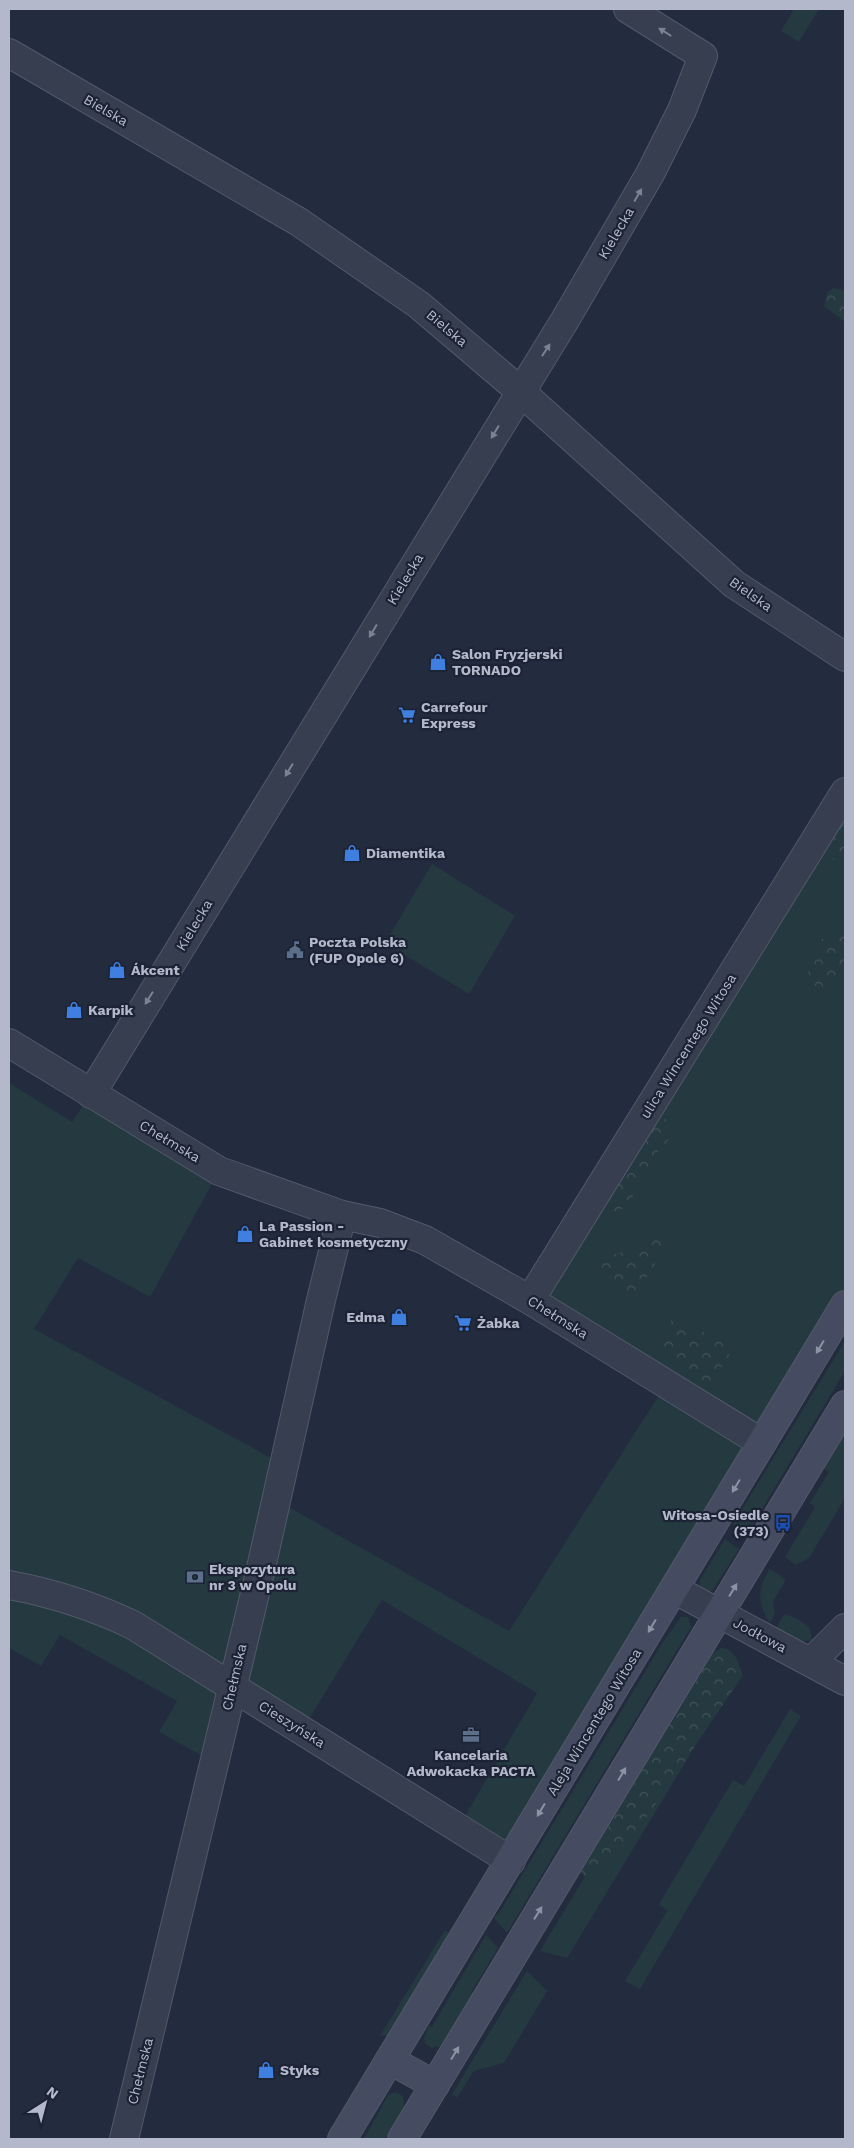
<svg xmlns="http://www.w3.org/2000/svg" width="854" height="2148" viewBox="0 0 854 2148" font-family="'Work Sans',sans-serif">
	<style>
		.green { fill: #253940 }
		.forest { fill: url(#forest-crowns) }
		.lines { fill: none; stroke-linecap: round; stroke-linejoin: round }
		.street-casing { stroke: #52596a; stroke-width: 30 }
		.secondary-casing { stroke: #52596a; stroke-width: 30 }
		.street { stroke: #373e4f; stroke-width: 28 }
		.secondary { stroke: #454c62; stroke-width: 28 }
		.oneway { fill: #7b8293 }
		.oneway2 { fill: #8c93a6 }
		.labels { text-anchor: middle; stroke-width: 4.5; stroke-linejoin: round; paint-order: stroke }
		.street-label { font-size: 14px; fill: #b3b9ca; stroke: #1c2334 }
		.poi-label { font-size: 14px; font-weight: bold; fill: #b3b9ca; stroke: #1c2334; text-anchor: start }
	</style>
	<defs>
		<pattern id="forest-crowns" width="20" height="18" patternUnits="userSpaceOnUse" patternTransform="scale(1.25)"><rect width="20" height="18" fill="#253940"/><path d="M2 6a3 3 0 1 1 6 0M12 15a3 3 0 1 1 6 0" fill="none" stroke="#42545a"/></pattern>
	</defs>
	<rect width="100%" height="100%" fill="#232b3f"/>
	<g class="green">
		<polygon points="794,9 819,9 799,42 781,31"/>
		<polygon points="845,792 845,1306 511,1861 458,1828 537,1693 382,1600 302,1730 232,1686 214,1762 159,1732 177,1701 60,1635 41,1666 9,1648 9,1083 72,1122 91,1094 219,1171 150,1297 78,1258 34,1329 284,1465 276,1500 509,1631 666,1384 530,1300"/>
		<polygon points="432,864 515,916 469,994 385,943"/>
		<polygon points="845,1341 845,1371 747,1534 733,1524"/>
		<polygon points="845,1405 845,1498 809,1558 796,1565 785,1557 815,1507 810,1503 829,1472 812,1461"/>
		<polygon points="725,1539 739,1549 712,1591 705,1591 700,1587 700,1580"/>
		<path d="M770,1569L786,1580L773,1601L775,1614L770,1623C757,1603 757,1588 770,1569Z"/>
		<polygon points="784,1614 796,1618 810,1628 812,1641 795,1641 774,1632"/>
		<polygon points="681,1617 688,1617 691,1627 507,1933 494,1918 499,1913 663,1642"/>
		<polygon points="790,1709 801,1716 640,1989 625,1981 667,1911 659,1904 733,1780 744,1786"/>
		<polygon points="668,1739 691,1753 567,1958 540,1951"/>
		<polygon points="445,1930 449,1933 387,2035 380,2036"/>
		<polygon points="486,1935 498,1948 472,1991 474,1993 441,2046 431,2048 425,2043 424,2038 429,2025 432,2027"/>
		<polygon points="527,1971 547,1991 504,2063 474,2071 457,2098 452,2094"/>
		<polygon points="395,2092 403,2096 404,2107 385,2139 364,2139 388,2095"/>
	</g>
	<g class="forest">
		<polygon points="833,288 845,291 845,322 824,306 827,293"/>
		<polygon points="845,805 845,865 825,855 824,838"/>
		<path d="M841,928L845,929C845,951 849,977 828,992L818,988L806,977L824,935Z"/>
		<polygon points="654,1112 663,1113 669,1127 668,1141 657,1152 627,1208 608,1213 599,1201"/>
		<polygon points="664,1236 670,1240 636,1294 629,1295 595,1272 593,1263"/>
		<polygon points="675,1315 727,1346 729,1356 712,1383 704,1382 659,1352 659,1339"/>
		<path d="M721,1648C737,1650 737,1662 743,1675L622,1854C604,1855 599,1869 586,1879L581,1872L713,1653Z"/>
	</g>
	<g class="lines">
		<g class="street-casing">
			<g id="street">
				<polyline points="9,53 299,222 419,305 520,391 734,584 845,657"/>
				<polyline points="9,1043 219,1171 342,1215 380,1223 425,1240 530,1300 762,1443"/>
				<polyline points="91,1094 565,320 650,174 682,110 703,56 628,9"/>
				<polyline points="530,1300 845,792"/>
				<path d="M9,1585C53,1593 93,1606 133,1625L511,1861"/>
				<polyline points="674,1589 845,1681"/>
				<polyline points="811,1662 845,1628"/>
				<polyline points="124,2139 261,1568 321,1300 342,1215"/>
			</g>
		</g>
		<g class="secondary-casing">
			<g id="secondary">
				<polyline points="390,2060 435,2085"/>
				<polyline points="342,2139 845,1305"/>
				<polyline points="402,2139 845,1405"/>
			</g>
		</g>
		<use href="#street" class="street"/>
		<use href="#secondary" class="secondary"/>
	</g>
	<defs><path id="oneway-solid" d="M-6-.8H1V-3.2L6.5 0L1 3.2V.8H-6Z" transform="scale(1.25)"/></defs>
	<g class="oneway">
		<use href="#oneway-solid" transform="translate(665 32) rotate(-148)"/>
		<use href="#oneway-solid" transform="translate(638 195) rotate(-60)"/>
		<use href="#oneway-solid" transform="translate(546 350) rotate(-57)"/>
		<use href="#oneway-solid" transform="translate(495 432) rotate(121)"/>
		<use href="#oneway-solid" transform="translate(373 631) rotate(121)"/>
		<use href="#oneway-solid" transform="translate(289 770) rotate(121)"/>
		<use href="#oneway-solid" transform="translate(149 998) rotate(122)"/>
	</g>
	<g class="oneway2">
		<use href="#oneway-solid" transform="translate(820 1347) rotate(121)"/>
		<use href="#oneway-solid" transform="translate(736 1486) rotate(121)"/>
		<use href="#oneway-solid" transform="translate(733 1590) rotate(-59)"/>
		<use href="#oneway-solid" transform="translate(652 1626) rotate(121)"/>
		<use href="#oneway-solid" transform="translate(622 1774) rotate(-59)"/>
		<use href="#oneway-solid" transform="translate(541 1810) rotate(121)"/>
		<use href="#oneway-solid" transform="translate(538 1913) rotate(-58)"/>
		<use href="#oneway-solid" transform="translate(455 2053) rotate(-59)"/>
	</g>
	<defs>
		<g id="shop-bare" transform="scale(1.35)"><path d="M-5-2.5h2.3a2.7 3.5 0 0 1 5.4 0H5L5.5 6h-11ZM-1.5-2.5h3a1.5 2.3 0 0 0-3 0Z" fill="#3f7fe0" stroke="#1c2334" stroke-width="2.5" paint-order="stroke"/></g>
		<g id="supermarket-bare" transform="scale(1.35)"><path d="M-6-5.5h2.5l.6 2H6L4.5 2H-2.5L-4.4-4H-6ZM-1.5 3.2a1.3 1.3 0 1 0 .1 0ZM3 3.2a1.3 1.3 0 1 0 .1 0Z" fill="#3f7fe0" stroke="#1c2334" stroke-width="2.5" paint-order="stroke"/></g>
		<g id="civic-bare" transform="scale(1.35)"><path d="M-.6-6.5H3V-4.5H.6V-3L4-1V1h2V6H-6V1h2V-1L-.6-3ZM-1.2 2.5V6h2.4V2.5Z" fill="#5c6f8a" stroke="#1c2334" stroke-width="2.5" paint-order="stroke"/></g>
		<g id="bus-bare" transform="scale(1.35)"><path d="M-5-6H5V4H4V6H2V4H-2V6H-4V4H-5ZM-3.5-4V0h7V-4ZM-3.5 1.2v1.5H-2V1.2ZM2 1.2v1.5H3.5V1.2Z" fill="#1a4fb4" stroke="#1c2334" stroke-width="2.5" paint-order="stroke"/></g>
		<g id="bank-bare" transform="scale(1.35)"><path d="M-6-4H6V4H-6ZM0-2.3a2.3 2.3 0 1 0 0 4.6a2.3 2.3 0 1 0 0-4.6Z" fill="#5c6f8a" stroke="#1c2334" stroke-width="2.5" paint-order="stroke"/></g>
		<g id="office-bare" transform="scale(1.35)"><path d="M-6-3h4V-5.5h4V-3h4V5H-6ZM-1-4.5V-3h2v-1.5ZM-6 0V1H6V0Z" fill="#5c6f8a" stroke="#1c2334" stroke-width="2.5" paint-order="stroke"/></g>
	</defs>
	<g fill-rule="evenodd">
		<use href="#shop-bare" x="438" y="662"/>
		<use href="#supermarket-bare" x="407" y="715"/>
		<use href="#shop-bare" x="352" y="853"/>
		<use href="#civic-bare" x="295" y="950"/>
		<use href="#shop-bare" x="117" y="970"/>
		<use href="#shop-bare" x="74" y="1010"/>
		<use href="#shop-bare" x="245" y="1234"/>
		<use href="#shop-bare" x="399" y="1317"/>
		<use href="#supermarket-bare" x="463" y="1323"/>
		<use href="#bus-bare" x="783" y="1523"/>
		<use href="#bank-bare" x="195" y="1577"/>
		<use href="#office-bare" x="471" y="1735"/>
		<use href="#shop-bare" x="266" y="2070"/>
	</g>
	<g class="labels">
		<g class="street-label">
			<text transform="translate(106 110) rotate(30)" y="5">Bielska</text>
			<text transform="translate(616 233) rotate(-60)" y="5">Kielecka</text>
			<text transform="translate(447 328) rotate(40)" y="5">Bielska</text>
			<text transform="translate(405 579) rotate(-59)" y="5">Kielecka</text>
			<text transform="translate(751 594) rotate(35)" y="5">Bielska</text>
			<text transform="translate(194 925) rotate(-59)" y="5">Kielecka</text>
			<text transform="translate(688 1046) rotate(-58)" y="5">ulica Wincentego Witosa</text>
			<text transform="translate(170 1141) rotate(31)" y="5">Chełmska</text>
			<text transform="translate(558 1317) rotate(32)" y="5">Chełmska</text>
			<text transform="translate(760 1635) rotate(28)" y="5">Jodłowa</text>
			<text transform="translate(234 1677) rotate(-77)" y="5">Chełmska</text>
			<text transform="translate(594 1722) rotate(-59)" y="5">Aleja Wincentego Witosa</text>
			<text transform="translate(292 1724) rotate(32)" y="5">Cieszyńska</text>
			<text transform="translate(140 2071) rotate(-76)" y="5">Chełmska</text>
		</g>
		<g class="poi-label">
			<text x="452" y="659">Salon Fryzjerski<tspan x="452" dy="16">TORNADO</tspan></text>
			<text x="421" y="712">Carrefour<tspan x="421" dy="16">Express</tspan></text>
			<text x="366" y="858">Diamentika</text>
			<text x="309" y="947">Poczta Polska<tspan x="309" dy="16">(FUP Opole 6)</tspan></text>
			<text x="131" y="975">Ákcent</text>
			<text x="88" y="1015">Karpik</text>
			<text x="259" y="1231">La Passion -<tspan x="259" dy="16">Gabinet kosmetyczny</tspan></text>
			<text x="385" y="1322" text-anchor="end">Edma</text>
			<text x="477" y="1328">Żabka</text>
			<text x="769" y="1520" text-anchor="end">Witosa-Osiedle<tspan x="769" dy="16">(373)</tspan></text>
			<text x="209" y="1574">Ekspozytura<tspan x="209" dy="16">nr 3 w Opolu</tspan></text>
			<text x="471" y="1760" text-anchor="middle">Kancelaria<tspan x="471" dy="16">Adwokacka PACTA</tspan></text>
			<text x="280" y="2075">Styks</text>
		</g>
	</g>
	<rect width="854" height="2148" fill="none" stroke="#b3b9ca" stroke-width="20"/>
	<g transform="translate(45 2103) rotate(36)" stroke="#1c2334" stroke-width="4" paint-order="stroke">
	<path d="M0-4L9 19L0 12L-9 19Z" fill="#b3b9ca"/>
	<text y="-8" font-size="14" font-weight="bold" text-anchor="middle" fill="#b3b9ca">N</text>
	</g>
</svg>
